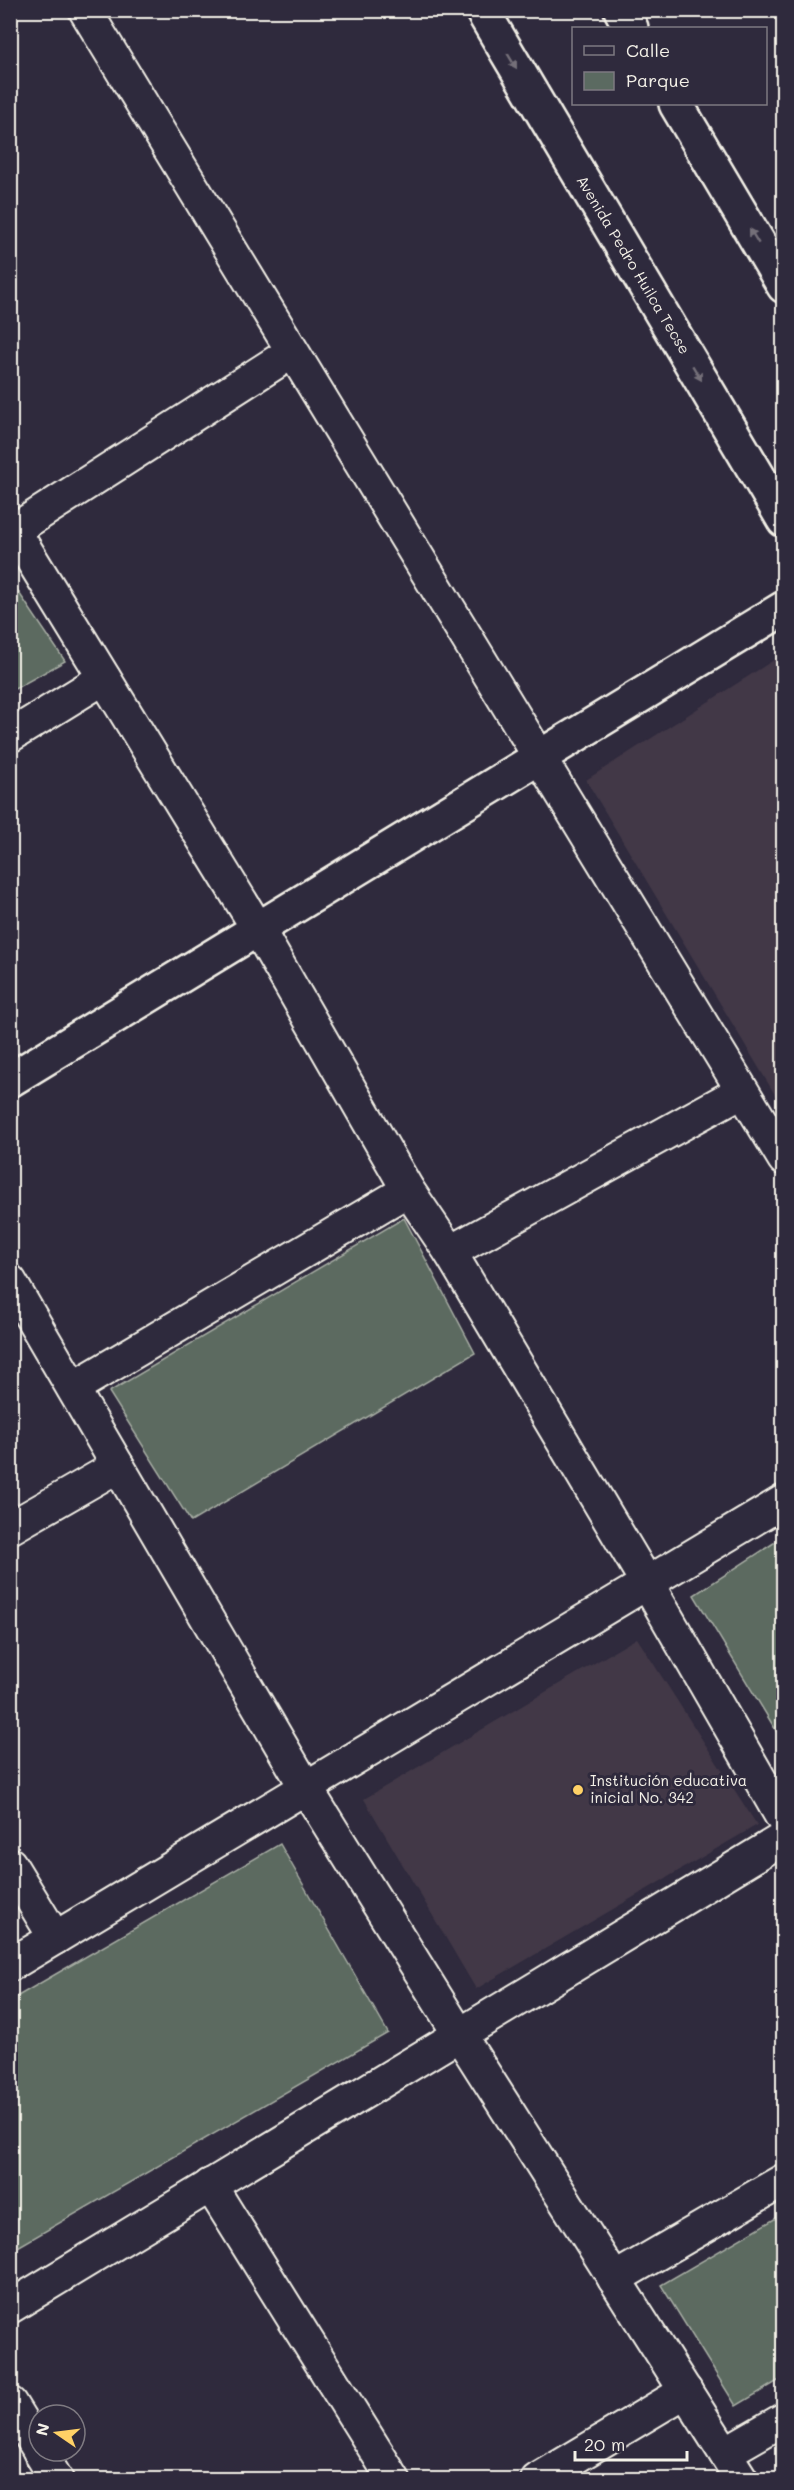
<svg xmlns="http://www.w3.org/2000/svg" width="794" height="2490" viewBox="0 0 794 2490" font-family="Mali,sans-serif">
	<style>
		.built { fill: #423847 }
		.green { fill: #5b6a61; stroke: #a8aea4; stroke-width: 1.5 }
		.lines { fill: none; stroke-linecap: round; stroke-linejoin: round }
		.street-casing { stroke: #f4f1e8; stroke-width: 36 }
		.secondary-casing { stroke: #f4f1e8; stroke-width: 38 }
		.street { stroke: #2f2a3d; stroke-width: 32 }
		.secondary { stroke: #2f2a3d; stroke-width: 33 }
		.oneway { fill: #747079 }
		.poi-dot { fill: #ffd166; stroke: #2f2a3d; stroke-width: 2 }
		.labels { text-anchor: middle; stroke-width: 6; stroke-linejoin: round; paint-order: stroke }
		.street-label { font-size: 15px; fill: #f4f1e8; stroke: #2f2a3d }
		.poi-label { font-size: 15px; fill: #f4f1e8; stroke: #2f2a3d; text-anchor: start }
	</style>
	<rect width="100%" height="100%" fill="#2f2a3d"/>
	<filter id="ink" filterUnits="userSpaceOnUse"><feTurbulence type="fractalNoise" baseFrequency=".0167" numOctaves="2"/><feDisplacementMap in="SourceGraphic" scale="12" xChannelSelector="R" yChannelSelector="G"/><feConvolveMatrix kernelMatrix="1 2 1 2 8 2 1 2 1" color-interpolation-filters="sRGB"/></filter>
	<g filter="url(#ink)">
		<g class="built">
			<polygon points="783,654 783,1108 586,780"/>
			<polygon points="637,1638 757,1825 476,1989 364,1799"/>
		</g>
		<g class="green">
			<polygon points="11,581 65,661 11,691 10,691"/>
			<polygon points="404,1218 475,1353 191,1522 109,1392"/>
			<polygon points="783,1537 783,1742 694,1595"/>
			<polygon points="280,1844 388,2033 11,2251 11,2000"/>
			<polygon points="783,2214 783,2378 736,2406 661,2285"/>
		</g>
		<g class="lines">
			<g class="street-casing">
				<g id="street">
					<polyline points="85,10 784,1159"/>
					<polyline points="10,524 258,929 408,1190 450,1252 647,1583 784,1821"/>
					<polyline points="14,530 292,352"/>
					<polyline points="10,736 104,678"/>
					<polyline points="450,1252 742,1091"/>
					<polyline points="10,1281 306,1788 459,2034 742,2480"/>
					<polyline points="73,1388 408,1190"/>
					<polyline points="10,1528 118,1466"/>
					<polyline points="10,1864 55,1938"/>
					<polyline points="10,1965 784,1501"/>
					<polyline points="210,2185 394,2480"/>
					<polyline points="614,2279 784,2180"/>
					<polyline points="10,2307 784,1838"/>
					<polyline points="10,2403 39,2450"/>
					<polyline points="39,2451 57,2480"/>
					<polyline points="725,2453 784,2419"/>
					<polyline points="537,2480 686,2391"/>
				</g>
			</g>
			<g class="secondary-casing">
				<g id="secondary">
					<polyline points="482,10 784,520"/>
					<polyline points="621,10 631,28"/>
					<polyline points="676,104 784,286"/>
					<polyline points="10,1080 784,608"/>
				</g>
			</g>
			<use href="#street" class="street"/>
			<use href="#secondary" class="secondary"/>
		</g>
		<defs><path id="oneway-solid" d="M-6-.8H1V-3.2L6.5 0L1 3.2V.8H-6Z" transform="scale(1.5)"/></defs>
		<g class="oneway">
			<use href="#oneway-solid" transform="translate(512 61) rotate(59)"/>
			<use href="#oneway-solid" transform="translate(754 236) rotate(-121)"/>
			<use href="#oneway-solid" transform="translate(697 373) rotate(59)"/>
		</g>
	</g>
	<circle class="poi-dot" cx="578" cy="1790" r="6"/>
	<g class="labels">
		<g class="street-label">
			<text transform="translate(633 265) rotate(59)" y="5">Avenida Pedro Huilca Tecse</text>
		</g>
		<g class="poi-label">
			<text x="590" y="1786">Institución educativa<tspan x="590" dy="17">inicial No. 342</tspan></text>
		</g>
	</g>
	<rect width="794" height="2490" fill="none" stroke="#2f2a3d" stroke-width="36"/>
	<rect x="18" y="18" width="758" height="2454" fill="none" stroke="#f4f1e8" stroke-width="2" filter="url(#ink)"/>
	<rect x="572" y="27" width="195" height="78" fill="#2f2a3d" stroke="#7e7a81" stroke-width="1.5"/>
	<rect x="584" y="46" width="30" height="9" fill="#2f2a3d" stroke="#7e7a81" stroke-width="1.5"/>
	<text x="626" y="57" font-size="18" fill="#f4f1e8">Calle</text>
	<rect x="584" y="72" width="30" height="18" fill="#5b6a61" stroke="#7e7a81" stroke-width="1.5"/>
	<text x="626" y="87" font-size="18" fill="#f4f1e8">Parque</text>
	<g transform="translate(57 2433) rotate(284)"><circle r="28" fill="#2f2a3d" stroke="#7e7a81" stroke-width="1.5"/>
	<path d="M0-4.5L10 22L0 15L-10 22Z" fill="#ffd166"/>
	<text y="-9" font-size="16" font-weight="bold" text-anchor="middle" fill="#f4f1e8">N</text>
	</g>
	<path d="M575 2451v9h112v-9" fill="none" stroke="#f4f1e8" stroke-width="3"/>
	<text x="584" y="2451" font-size="18" fill="#f4f1e8" stroke="#2f2a3d" stroke-width="4.5" paint-order="stroke">20 m</text>
</svg>
